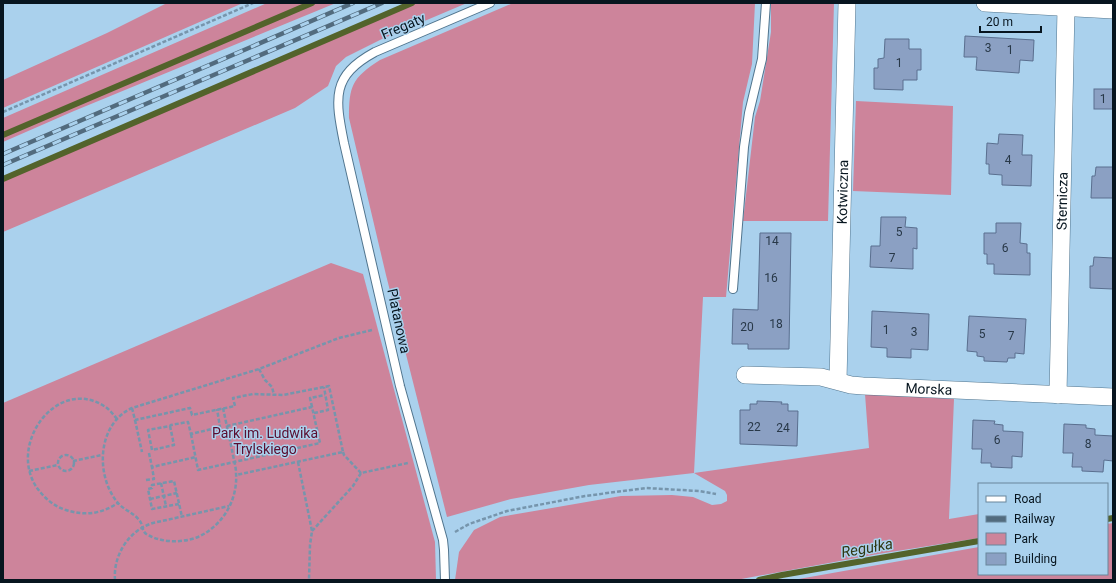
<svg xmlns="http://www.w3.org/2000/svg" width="1116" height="583" viewBox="0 0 1116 583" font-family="Roboto,sans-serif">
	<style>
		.green { fill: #cd849b }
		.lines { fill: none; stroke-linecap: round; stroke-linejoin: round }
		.stream { stroke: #53632b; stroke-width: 6 }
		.building { fill: #8ba0c3; stroke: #5a6f8f }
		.service-casing { stroke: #51758e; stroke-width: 10 }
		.minor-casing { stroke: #51758e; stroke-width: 18 }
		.path { stroke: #7695ac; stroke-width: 2.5; stroke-dasharray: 4 2; stroke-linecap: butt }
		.service { stroke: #fff; stroke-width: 8 }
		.minor { stroke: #fff; stroke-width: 17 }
		.rail-casing { stroke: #526b7e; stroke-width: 4.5 }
		.rail { stroke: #aad1ed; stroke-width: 3; stroke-dasharray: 9; stroke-linecap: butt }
		.labels { text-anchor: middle; stroke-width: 3; stroke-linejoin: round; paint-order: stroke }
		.number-label { font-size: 12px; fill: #283848 }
		.street-label { font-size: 14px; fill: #07151f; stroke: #aad1ed }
		.park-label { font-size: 14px; fill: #5a0d2f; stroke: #aad1ed }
		.water-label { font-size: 15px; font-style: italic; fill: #303713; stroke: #aad1ed }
	</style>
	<rect width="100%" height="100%" fill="#aad1ed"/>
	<g class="green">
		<polygon points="167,3 243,3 3,108 3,80 107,33"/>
		<polygon points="267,3 336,3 74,111 3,142 3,118"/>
		<polygon points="407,3 467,3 382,39 346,57 336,66 328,86 295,108 3,232 3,177"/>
		<path d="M513,3H755L752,64L743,102L726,297H703L694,473L869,448L865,394L954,399L949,519L979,514V538L878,554L736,580H455L459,552L474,530L500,517L621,496L672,495L693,497L712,505L721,504L727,501V495L725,491L694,473L589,485L511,499L447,517L386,275L349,118C349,86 352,78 380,60Z"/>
		<polygon points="771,3 834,3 828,221 743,221 755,117 760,101 771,32"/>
		<polygon points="856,101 953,106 951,195 853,191"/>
		<polygon points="331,263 363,274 435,542 436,580 3,580 3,403"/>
		<polygon points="1113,523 1113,580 793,580 979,547 979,574 1107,574 1107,524"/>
	</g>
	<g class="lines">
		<g class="stream">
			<polyline points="3,135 312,3"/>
			<polyline points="3,179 412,3"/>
			<polyline points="1107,519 1113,518"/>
			<polyline points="759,580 782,575 979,541"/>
		</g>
	</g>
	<g class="building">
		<polygon points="965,36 1034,40 1033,61 1020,60 1019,73 976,70 977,57 964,57"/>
		<polygon points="885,39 909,39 909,49 921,49 921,70 917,70 917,80 903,80 903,90 874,89 874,68 878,68 878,59 884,58"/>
		<rect x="1094" y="89" width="19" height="20"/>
		<polygon points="999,134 1023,135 1022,155 1032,155 1031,186 1002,185 1002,175 989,174 989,164 986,164 987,143 998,144"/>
		<polygon points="1096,167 1113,167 1113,198 1091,198 1092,176 1095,176"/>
		<polygon points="881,217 906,217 905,227 917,228 917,249 913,248 913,269 870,267 871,246 880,246"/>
		<polygon points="996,223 1021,223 1020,243 1027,244 1027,253 1030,253 1030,275 994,274 994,264 987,264 987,254 984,254 984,233 996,233"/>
		<polygon points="760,233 791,233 789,349 748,349 748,344 732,344 733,309 758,310"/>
		<polygon points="1094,257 1113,258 1113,289 1090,288 1090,266 1093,266"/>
		<polygon points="872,311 929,314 928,350 911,349 911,358 887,357 887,348 871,347"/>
		<polygon points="969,316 1026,319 1024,354 1015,353 1015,358 1008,358 1007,362 984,361 984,357 977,356 977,352 967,351"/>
		<polygon points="757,401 782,402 781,404 788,404 788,411 798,411 797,446 740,444 740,410 750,410 750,404 757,404"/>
		<polygon points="973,420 995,421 994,424 1003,425 1003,431 1023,432 1022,457 1012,456 1012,468 991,467 991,463 981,463 982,449 972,449"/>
		<polygon points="1064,424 1086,425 1086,428 1095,429 1095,435 1113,436 1113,461 1104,460 1103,472 1082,471 1082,467 1072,467 1073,453 1063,453"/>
	</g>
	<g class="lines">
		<g class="service-casing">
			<g id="service">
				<polyline points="733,289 744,147 749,113 762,59 766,3"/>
				<path d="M445,580L444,550L443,540L400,386L344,143C335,98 331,76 375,52L490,3"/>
			</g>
		</g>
		<g class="minor-casing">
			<g id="minor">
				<polyline points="985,3 1113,10"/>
				<path id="s1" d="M745,375L821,377L851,385L863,386L1113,397"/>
				<path id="s2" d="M838,381L847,3"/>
				<path id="s3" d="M1058,395L1066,8"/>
			</g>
		</g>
		<g class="path">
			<polyline points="3,112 253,3"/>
			<polyline points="259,369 265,380 272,387 274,395"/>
			<polyline points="312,407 310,398 325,395"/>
			<polyline points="132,408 135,420 190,408 192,415 235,406 233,398 253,394 283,395 329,386 343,452 236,475"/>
			<path d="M223,408C226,422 229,436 232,450C233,457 236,466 236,473C238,501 222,526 198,537C182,543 163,543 148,535C141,532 144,525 139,520C134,513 124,510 118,503C95,476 97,424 132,408L259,369L339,338L372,330"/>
			<polyline points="314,413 328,410 324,387"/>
			<path d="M117,419C113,414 109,409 104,406C55,375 3,450 41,493C48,501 56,507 66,510C85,516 101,514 118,503"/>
			<polyline points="135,420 142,452"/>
			<polyline points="170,426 174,445 152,450 148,430 170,426 171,425 188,422 191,434 220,427 217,409"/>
			<polyline points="191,434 198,470 320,443 312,407 227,426"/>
			<polyline points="343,452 344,455 361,473"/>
			<polyline points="149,453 152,467"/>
			<circle cx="66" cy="463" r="8"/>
			<polyline points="73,461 102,455"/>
			<polyline points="298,462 312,531 310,545 309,580"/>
			<polyline points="29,471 58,465"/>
			<polyline points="146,480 154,479 152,467 196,457"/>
			<polyline points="161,483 166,506"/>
			<polyline points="150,499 177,493"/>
			<polyline points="179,504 152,509 148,489 152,488 152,485 174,481 182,517"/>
			<polyline points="312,531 353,486 361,473 408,463"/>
			<polyline points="455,532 469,524 507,511 585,496 646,488 699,491 716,494"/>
			<path d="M115,580C113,555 129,530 153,523L229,506"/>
		</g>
		<use href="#service" class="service"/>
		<use href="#minor" class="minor"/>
		<g class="rail-casing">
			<g id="rail">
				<polyline points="3,154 353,3"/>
				<polyline points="3,165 382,3"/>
			</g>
		</g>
		<use href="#rail" class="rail"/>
	</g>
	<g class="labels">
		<g class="number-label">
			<text x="988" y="52">3</text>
			<text x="1010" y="54">1</text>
			<text x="899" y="67">1</text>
			<text x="1103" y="103">1</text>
			<text x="1008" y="164">4</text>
			<text x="899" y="236">5</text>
			<text x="772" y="245">14</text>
			<text x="1005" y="252">6</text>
			<text x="892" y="262">7</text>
			<text x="771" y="282">16</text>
			<text x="776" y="328">18</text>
			<text x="747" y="331">20</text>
			<text x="886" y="334">1</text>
			<text x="914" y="336">3</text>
			<text x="982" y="338">5</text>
			<text x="1011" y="340">7</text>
			<text x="754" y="431">22</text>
			<text x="783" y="432">24</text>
			<text x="997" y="444">6</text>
			<text x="1088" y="448">8</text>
		</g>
		<g class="street-label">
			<text transform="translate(403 26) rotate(-23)" y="5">Fregaty</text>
			<text dy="5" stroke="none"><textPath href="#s2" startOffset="189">Kotwiczna</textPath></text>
			<text dy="5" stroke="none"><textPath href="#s3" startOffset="194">Sternicza</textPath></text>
			<text transform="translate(399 321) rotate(78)" y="5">Platanowa</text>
			<text dy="5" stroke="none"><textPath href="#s1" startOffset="185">Morska</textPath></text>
		</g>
		<g class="park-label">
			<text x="265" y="438">Park im. Ludwika<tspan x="265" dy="16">Trylskiego</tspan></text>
		</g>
		<g class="water-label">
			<text transform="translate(867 548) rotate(-10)" y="5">Regułka</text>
		</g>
	</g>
	<rect width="1116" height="583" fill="none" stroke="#07151f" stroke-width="8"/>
	<rect x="978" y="483" width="130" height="92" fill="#aad1ed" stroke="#69869b"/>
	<rect x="986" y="496" width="20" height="6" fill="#ffffff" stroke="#69869b"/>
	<text x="1014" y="503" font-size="12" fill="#07151f">Road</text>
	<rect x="986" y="516" width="20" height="6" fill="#526b7e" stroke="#69869b"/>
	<text x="1014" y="523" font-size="12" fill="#07151f">Railway</text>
	<rect x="986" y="533" width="20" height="12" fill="#cd849b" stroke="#69869b"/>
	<text x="1014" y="543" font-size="12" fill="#07151f">Park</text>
	<rect x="986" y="553" width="20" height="12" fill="#8ba0c3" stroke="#69869b"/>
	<text x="1014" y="563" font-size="12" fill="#07151f">Building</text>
	<path d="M980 26v6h61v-6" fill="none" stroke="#07151f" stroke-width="2"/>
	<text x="986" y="26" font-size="12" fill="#07151f" stroke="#aad1ed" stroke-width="3" paint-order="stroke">20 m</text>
</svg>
